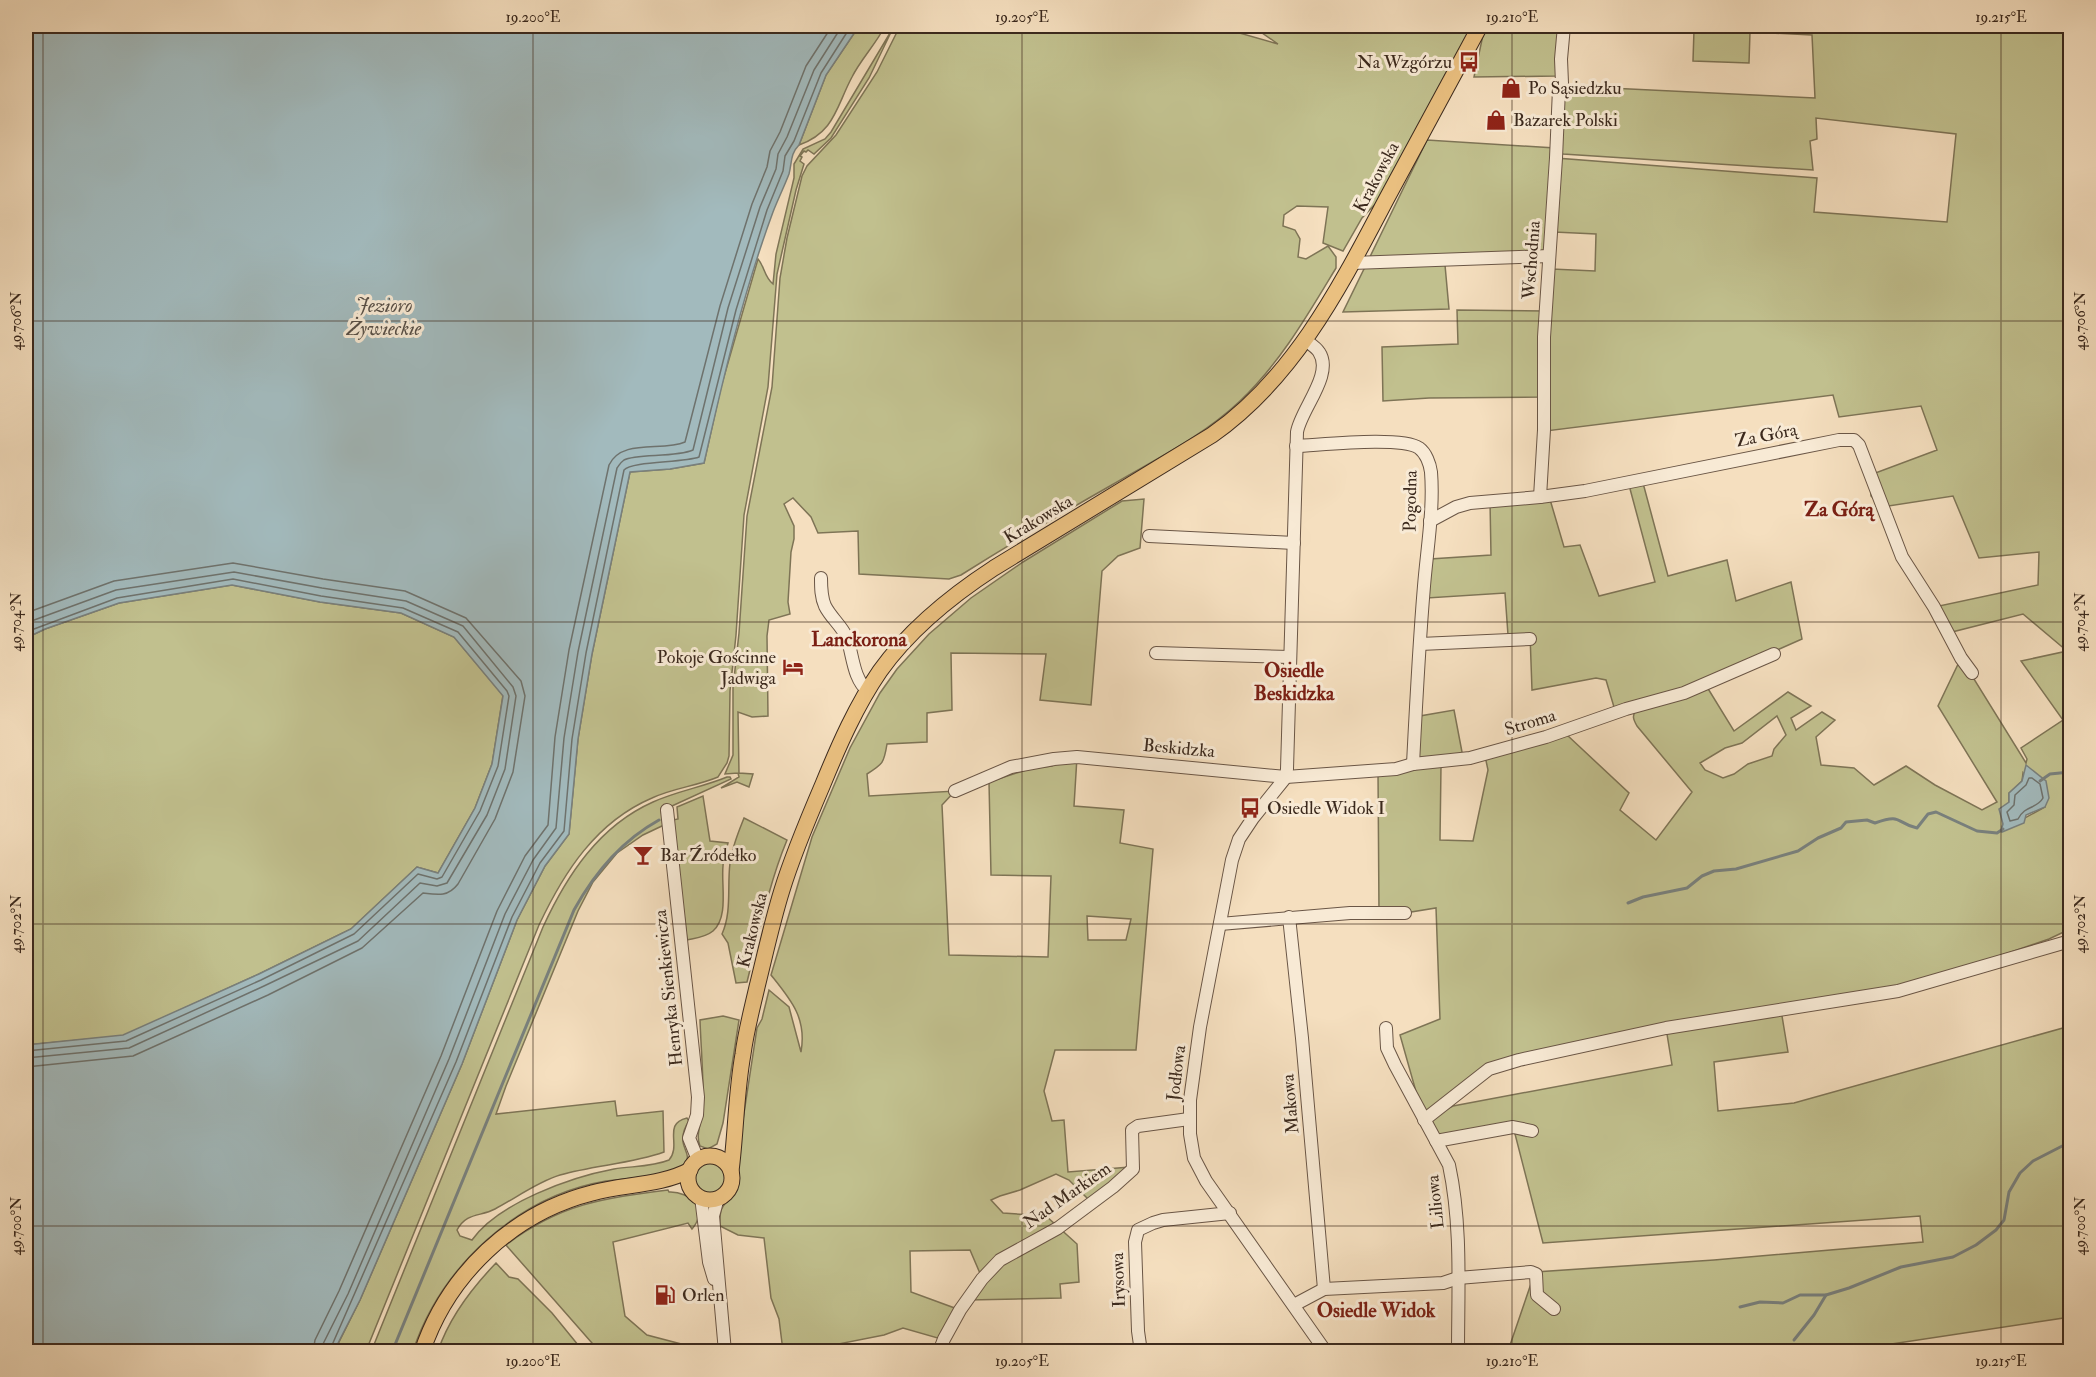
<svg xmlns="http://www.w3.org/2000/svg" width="2096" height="1377" viewBox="0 0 2096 1377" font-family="'IM FELL Double Pica',serif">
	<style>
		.green { fill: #c1c08e; stroke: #7e7456; stroke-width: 1.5; fill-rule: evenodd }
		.water { fill: #a2babd; stroke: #79807d; stroke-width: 1.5 }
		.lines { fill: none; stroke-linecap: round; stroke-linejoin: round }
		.shore { stroke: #6e726d; stroke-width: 1.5 }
		.stream { stroke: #79807d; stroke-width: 3 }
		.minor-casing { stroke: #6a5646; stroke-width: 14 }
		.major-casing { stroke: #3b291d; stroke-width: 17 }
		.minor { stroke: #f8ead5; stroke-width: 12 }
		.major { stroke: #eac080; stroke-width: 15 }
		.ticks { fill: none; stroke: #3b291d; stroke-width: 1.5; stroke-opacity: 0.45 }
		.labels { text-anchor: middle; stroke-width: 6; stroke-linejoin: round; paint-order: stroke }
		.poi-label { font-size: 18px; fill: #3b291d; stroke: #f8ead5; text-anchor: start }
		.street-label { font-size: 18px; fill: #3b291d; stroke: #f8ead5 }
		.water-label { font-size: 20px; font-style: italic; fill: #554d45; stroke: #f8ead5 }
		.neighbourhood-label { font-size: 20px; font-weight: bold; fill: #7a1f14; stroke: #f8ead5 }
		.neatline { fill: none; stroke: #3b291d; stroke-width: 2 }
		.ticks-label { font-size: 15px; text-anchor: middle; fill: #3b291d }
	</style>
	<rect width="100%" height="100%" fill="#f5dfbf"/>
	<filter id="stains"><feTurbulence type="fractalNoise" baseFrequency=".00333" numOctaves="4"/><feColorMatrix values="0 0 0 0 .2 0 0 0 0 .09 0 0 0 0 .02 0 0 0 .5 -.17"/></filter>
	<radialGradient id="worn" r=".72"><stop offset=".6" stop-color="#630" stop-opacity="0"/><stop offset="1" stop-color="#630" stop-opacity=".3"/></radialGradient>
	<g class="green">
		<path d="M859,26H885C876,44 861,59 852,77C836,107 835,132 799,145L826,75Z"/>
		<path d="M900,26H1215L1278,44L1252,26H1473L1382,197L1362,218L1343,251L1323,243L1328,207L1297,206L1284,215L1283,226L1295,230L1300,239L1298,257L1306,259L1328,246L1336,257V268C1307,316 1280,363 1240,401C1202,437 1154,460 1110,486C1059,515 1010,544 961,575L949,579L859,574L858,531L818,533L811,517L793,498L784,504L794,526V539L791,552L788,602L790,614L769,620L767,636L768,716L752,717L738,712L739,773L753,774L749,787L737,782L721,788L739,777L738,773L725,774L733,755V688L739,633L747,516L772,387L780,278L787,238L802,176L807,166L836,135L877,72Z"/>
		<polygon points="1488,26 1562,26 1556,76 1474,77 1483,35"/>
		<path d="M1612,26H2070V929L2049,939L1898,991L1781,1010L1788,1052L1714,1062L1718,1111L1794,1103L2070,1026V1317L1845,1351H1508L1535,1272L1714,1260L1923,1242L1920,1216L1543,1243L1514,1130L1438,1144L1424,1120L1400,1035L1440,1019L1436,908L1405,913L1379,912L1378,771L1441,766L1440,840L1473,841L1488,770L1485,756L1566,734L1629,793L1620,810L1656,840L1692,792L1637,726C1633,719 1632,716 1636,709L1707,687L1734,731L1788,692L1811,706L1791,718L1796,730L1822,712L1835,720L1816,737L1821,765L1854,768L1874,785L1906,766L1935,785L1982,810L1997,802L1938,706L1961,658L2026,763L2027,759L2021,748L2063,720L2021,661L2067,651L2023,614L1948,633L1939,606L2038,585L2039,552L1979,558L1953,496L1882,507L1871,496L1870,475L1937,450L1921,406L1839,417L1833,395L1546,431L1552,269L1595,271L1596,234L1554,232L1547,261L1445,265L1449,309L1343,312L1427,140L1555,148L1556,158L1817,178L1814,212L1947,222L1956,134L1816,118L1817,139L1810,141L1813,170L1563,154L1560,151L1565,88L1568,86L1815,98L1812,35L1750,32L1749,63L1693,61L1694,30ZM1777,716L1786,735L1774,749L1772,756L1748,764L1734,774L1723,778L1705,770L1700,763L1725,748L1742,743ZM2023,773L2045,807L2001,831L2009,802V793L2022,781ZM1666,1028L1672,1065L1453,1106L1428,1118L1495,1066Z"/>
		<path d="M893,28L869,78L831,138L814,154L808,150L806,152L804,151L800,156L802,157L800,161L804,164L796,190L777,274L768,387L744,515L736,635L730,691L729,756L727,763L718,777C697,786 673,788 652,798C596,822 564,872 539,925L366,1351L334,1352L360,1300L462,1064L517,920L545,866L569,834L578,739L592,654L630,472L670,469L704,463L721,387L758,259C765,267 764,277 773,284L776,254L794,178V164L803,149L825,139L831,132Z"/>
		<polygon points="1457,310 1544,311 1541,397 1429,398 1383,401 1382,347 1458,344"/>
		<polygon points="1643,483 1668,576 1727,560 1736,601 1791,582 1802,639 1684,691 1604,711 1614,707 1606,680 1596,678 1532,690 1530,634 1508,635 1505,593 1427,598 1430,559 1491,555 1490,501 1549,496 1564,547 1580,545 1599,596 1655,582 1629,485"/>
		<path d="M1144,499L1140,548L1118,556L1102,571L1091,705L1040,700L1046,654L951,653L952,710L927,713V742L887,744C884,763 883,764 867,774L869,796L955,791L942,805L949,955L1048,957L1051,876L991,875L989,782L1032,768L1052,766L1054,759L1077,757L1074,806L1124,810L1120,843L1153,849L1136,1050H1055L1044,1091L1052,1121L1064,1120L1068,1172L1131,1167L1090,1201L1069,1180L1056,1174L1020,1190L1000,1196L991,1200L1003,1213L1046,1216L1077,1244L1079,1282L1060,1284L1061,1298L969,1300L982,1278L970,1250L910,1251L911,1292L960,1310L941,1339L903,1328L884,1335L833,1345V1351H783L779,1319L771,1298L764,1238L738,1235L720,1226C719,1199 727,1208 737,1188L741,1133L757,1028L762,1019L769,990L789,1007L801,1052C807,1018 791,1000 771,975L812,837L850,748L880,693L897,669L929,634L971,598L1023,562L1122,501ZM1087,916L1131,919L1126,940H1088Z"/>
		<polygon points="232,585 320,602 401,613 454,637 503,695 492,764 475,808 438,873 417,867 351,929 259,974 123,1036 26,1045 26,638 45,629 119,603"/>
		<polygon points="1454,710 1462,752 1458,755 1416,758 1420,716"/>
		<path d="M727,777H730L731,779L661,811L664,825L643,835L617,853L593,882L578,911L506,1086L496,1114L615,1101L617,1116L663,1111L664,1152C631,1164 594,1165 560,1175C537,1182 516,1198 495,1209C480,1217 467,1212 457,1230L460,1236L472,1240C498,1203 571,1177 614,1169C632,1166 652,1167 669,1160C682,1145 662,1124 687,1118L689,1121C685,1127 682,1135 683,1142C684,1150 691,1156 685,1164C675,1177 623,1178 606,1181C517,1196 441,1267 413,1351L371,1352L543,927C567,875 599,826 653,802C677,791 703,787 727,777Z"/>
		<path d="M703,796L710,841L728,843C726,850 723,858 723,866C721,885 729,917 713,931C706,937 696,938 687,940L673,820L678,819L677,807Z"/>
		<path d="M744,818L787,840C768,886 759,934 747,982L736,983L728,943L722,934C732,912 727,887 730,863C732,847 738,833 744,818Z"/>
		<path d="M723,1016L739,1020L723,1123L717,1144L708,1149L700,1146C695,1135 702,1121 703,1109C704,1080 701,1050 700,1020Z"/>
		<circle cx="710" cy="1178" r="15"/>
		<path d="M668,1190L669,1192C690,1191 709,1210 692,1229L688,1223L613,1242L625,1316L647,1335L708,1351H599L506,1245C560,1204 603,1198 668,1190Z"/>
		<path d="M496,1263L509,1277L518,1279L552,1313L583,1351H438C449,1318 471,1289 496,1263Z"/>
	</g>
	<g class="water">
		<path d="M26,26H859L826,75L799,145C790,154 792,163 789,174C784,187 778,199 773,212C743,293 723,379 704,463L670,469L630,472L592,654L578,739L569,834L545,866L517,920L462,1064L360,1300L334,1351H26V1045L123,1035L259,974L351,929L417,867L438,873L475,808L492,764L503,696L454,637L401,613L320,602L232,585L119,603L45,629L26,638Z"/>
		<polygon points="2026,765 2046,781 2049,798 2045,807 2026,815 2024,823 2002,832 2001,831 2003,824 1999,809 2009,802 2009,793 2022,781"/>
	</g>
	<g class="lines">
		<g class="shore">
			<path d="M26,613L114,581L233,563L323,579L405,591L466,618L521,681L525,696L513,772L495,819L458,884C448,897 438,895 423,893L362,948L268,995L133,1056L26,1067"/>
			<polyline points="26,623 116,590 234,572 322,588 406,601 463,626 513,687 516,696 505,769 487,815 447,883 437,886 420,883 358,941 264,986 129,1048 26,1058"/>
			<polyline points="26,632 117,598 233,579 321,596 403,608 458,632 507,691 509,696 498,766 480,811 442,877 437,879 418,874 354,934 261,980 126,1041 26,1051"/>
			<path d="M2029,778H2032L2040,784L2043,798C2037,809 2025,805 2018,819L2010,821L2007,812L2014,805L2015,795L2026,785Z"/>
			<path d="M313,1352L315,1340L339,1291L441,1056L497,911L525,856L548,825L555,737L569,650L609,465C622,438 662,452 685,442L720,306L752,204L767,167L770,151L780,132L806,66L832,26"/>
			<path d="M322,1352L323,1344L348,1294L449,1059L505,914L533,860L556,828L564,738L578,652L617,468C620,464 620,463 624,460C636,453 675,458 693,450L728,308L760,207L776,169L778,154L787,137L814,70L842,26"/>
			<path d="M329,1352L456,1062L512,917L540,863L564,831L572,739L586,653L624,470C632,461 683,463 699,457L736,310L767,210L783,171L785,156L794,141L821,73L851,26"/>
		</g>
		<g class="stream">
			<polyline points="2040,781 2050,774 2070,772"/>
			<path d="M1628,903L1643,897L1687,888L1702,876L1714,871L1736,869L1798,851L1818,838L1841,828L1846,822L1867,820L1875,823C1903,813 1895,823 1917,828L1928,814L1936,812L1977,831L1997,833L2003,829"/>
			<polyline points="1740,1307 1760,1302 1783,1303 1800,1295 1826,1295 1849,1288 1901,1267 1953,1257 1976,1245 1996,1230 2004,1220 2009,1192 2020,1173 2033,1161 2070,1142"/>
			<polyline points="1794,1340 1814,1315 1826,1295"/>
			<path d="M392,1352L574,910C595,872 621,841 659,820"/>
		</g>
		<g class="minor-casing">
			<g id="minor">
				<polyline points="1352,263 1549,256"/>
				<path d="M1305,340C1309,343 1316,347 1319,352C1334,374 1301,409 1297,432L1287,769L1286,777L1253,818L1239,839L1232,860L1200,1027L1190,1100V1134L1194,1158L1206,1181L1326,1352"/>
				<path d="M1296,446C1321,445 1401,436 1419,448C1426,453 1430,464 1431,472C1434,509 1427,549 1424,586C1419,645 1416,705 1413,764"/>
				<polyline points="1540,497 1544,430 1544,337 1556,158 1559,89 1562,83 1561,59 1564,26"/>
				<polyline points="1430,521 1456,507 1470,503 1540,497 1585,491 1839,440 1854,440 1859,445 1902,557 1934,607 1961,658 1972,673"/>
				<polyline points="1149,536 1294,543"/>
				<path d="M821,578C821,588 821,597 825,606C831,618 842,626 847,638C853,655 853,679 868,691"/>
				<polyline points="1420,644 1530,639"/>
				<polyline points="1156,653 1290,657"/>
				<polyline points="955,791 1011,767 1054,759 1077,757 1286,777 1396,769 1413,764 1470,758 1546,737 1626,709 1684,693 1774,654"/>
				<polyline points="667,810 698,1097 697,1115 689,1138 698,1160"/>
				<polyline points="1289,917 1302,1038 1324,1289"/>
				<polyline points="1220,924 1350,913 1405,913"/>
				<path d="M1386,1028L1387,1048L1395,1065L1449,1165C1462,1225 1458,1290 1458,1352"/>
				<polyline points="1424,1120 1489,1069 1519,1060 1666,1028 1898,991 2070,941"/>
				<polyline points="1436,1141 1513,1127 1532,1131"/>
				<polyline points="701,1197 709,1262 714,1279"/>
				<polyline points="718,1198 713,1216 725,1352"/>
				<polyline points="1294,1305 1324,1289 1443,1283 1458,1278 1531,1272 1536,1274 1537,1295 1554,1309"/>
				<polyline points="939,1352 944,1339 960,1310 982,1279 1000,1260 1058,1228 1113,1187 1133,1169 1132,1130 1138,1126 1189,1119"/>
				<polyline points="1141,1352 1138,1331 1135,1242 1138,1230 1153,1223 1163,1220 1230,1213"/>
			</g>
		</g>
		<g class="major-casing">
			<g id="major">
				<circle cx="710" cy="1178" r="22"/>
				<path d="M731,1171C736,1132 736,1093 743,1054C746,1031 752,1009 757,987C765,955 772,922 782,890C793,854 808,819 823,784C839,745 856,706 880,671C910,629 951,596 994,568L1212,435C1295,377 1341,285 1387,198C1418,141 1449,83 1480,26"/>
				<path d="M422,1352C448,1274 513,1213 592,1193C624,1184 660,1186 690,1170"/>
			</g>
		</g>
		<use href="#minor" class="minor"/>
		<use href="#major" class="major"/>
	</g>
	<path class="ticks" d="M43,26V1352M533,26V1352M1022,26V1352M1512,26V1352M2001,26V1352M26,321H2070M26,622H2070M26,924H2070M26,1226H2070"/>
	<defs>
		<g id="bus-bare" transform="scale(1.62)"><path d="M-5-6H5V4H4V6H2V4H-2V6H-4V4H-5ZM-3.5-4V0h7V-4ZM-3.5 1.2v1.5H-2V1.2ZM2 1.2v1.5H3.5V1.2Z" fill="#8f2418" stroke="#f8ead5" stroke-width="2.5" paint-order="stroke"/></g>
		<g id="shop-bare" transform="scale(1.62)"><path d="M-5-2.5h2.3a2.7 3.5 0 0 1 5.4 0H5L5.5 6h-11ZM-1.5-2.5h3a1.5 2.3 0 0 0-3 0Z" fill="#8f2418" stroke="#f8ead5" stroke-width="2.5" paint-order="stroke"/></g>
		<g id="hotel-bare" transform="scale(1.62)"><path d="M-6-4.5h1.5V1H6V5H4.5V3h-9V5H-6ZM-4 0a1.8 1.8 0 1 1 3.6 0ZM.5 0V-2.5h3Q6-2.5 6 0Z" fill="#8f2418" stroke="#f8ead5" stroke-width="2.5" paint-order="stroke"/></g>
		<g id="bar-bare" transform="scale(1.62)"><path d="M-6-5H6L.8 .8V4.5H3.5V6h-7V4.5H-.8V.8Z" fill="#8f2418" stroke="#f8ead5" stroke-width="2.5" paint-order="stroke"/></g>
		<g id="fuel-bare" transform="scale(1.62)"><path d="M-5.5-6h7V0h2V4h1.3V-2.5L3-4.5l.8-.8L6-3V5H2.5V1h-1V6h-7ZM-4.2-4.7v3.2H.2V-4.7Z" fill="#8f2418" stroke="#f8ead5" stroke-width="2.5" paint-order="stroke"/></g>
	</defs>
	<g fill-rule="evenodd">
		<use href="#bus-bare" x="1469" y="62"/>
		<use href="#shop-bare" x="1511" y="88"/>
		<use href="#shop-bare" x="1496" y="120"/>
		<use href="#hotel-bare" x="793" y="667"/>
		<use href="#bus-bare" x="1250" y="808"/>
		<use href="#bar-bare" x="643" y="855"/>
		<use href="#fuel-bare" x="665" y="1295"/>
	</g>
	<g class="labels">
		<g class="poi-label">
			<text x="1452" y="68" text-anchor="end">Na Wzgórzu</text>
			<text x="1528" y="94">Po Sąsiedzku</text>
			<text x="1513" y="126">Bazarek Polski</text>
			<text x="776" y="663" text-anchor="end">Pokoje Gościnne<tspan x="776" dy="21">Jadwiga</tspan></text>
			<text x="1267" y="814">Osiedle Widok I</text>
			<text x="660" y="861">Bar Źródełko</text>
			<text x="682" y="1301">Orlen</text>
		</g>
		<g class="street-label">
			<text transform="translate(1376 177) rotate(-62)" y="6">Krakowska</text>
			<text transform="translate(1531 260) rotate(-86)" y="6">Wschodnia</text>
			<text transform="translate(1766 435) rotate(-11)" y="6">Za Górą</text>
			<text transform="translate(1410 501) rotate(-89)" y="6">Pogodna</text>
			<text transform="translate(1038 519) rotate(-31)" y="6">Krakowska</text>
			<text transform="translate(1530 722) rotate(-17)" y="6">Stroma</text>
			<text transform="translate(1179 748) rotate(5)" y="6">Beskidzka</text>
			<text transform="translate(752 930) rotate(-76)" y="6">Krakowska</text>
			<text transform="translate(668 988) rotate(-96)" y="6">Henryka Sienkiewicza</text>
			<text transform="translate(1176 1073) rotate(-83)" y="6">Jodłowa</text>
			<text transform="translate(1290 1104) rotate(-95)" y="6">Makowa</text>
			<text transform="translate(1067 1195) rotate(-35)" y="6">Nad Markiem</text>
			<text transform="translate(1435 1202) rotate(-96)" y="6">Liliowa</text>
			<text transform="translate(1118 1280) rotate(-92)" y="6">Irysowa</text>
		</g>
		<g class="water-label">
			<text x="384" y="312">Jezioro<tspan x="384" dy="23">Żywieckie</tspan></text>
		</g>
		<g class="neighbourhood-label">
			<text x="1839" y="516">Za Górą</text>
			<text x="859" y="646">Lanckorona</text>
			<text x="1294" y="677">Osiedle<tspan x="1294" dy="23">Beskidzka</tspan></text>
			<text x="1376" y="1317">Osiedle Widok</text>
		</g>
	</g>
	<rect width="2096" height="1377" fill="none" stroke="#f5dfbf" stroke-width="66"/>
	<rect x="33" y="33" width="2030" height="1311" class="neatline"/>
	<g class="ticks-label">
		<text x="533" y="22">19.200°E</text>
		<text x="1022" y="22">19.205°E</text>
		<text x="1512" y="22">19.210°E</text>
		<text x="2001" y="22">19.215°E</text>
		<text transform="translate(16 321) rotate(-90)" y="5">49.706°N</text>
		<text transform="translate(2080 321) rotate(-90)" y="5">49.706°N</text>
		<text transform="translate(16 622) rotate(-90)" y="5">49.704°N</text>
		<text transform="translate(2080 622) rotate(-90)" y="5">49.704°N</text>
		<text transform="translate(16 924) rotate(-90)" y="5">49.702°N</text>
		<text transform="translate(2080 924) rotate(-90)" y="5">49.702°N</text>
		<text transform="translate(16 1226) rotate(-90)" y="5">49.700°N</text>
		<text transform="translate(2080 1226) rotate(-90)" y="5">49.700°N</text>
		<text x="533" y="1366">19.200°E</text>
		<text x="1022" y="1366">19.205°E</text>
		<text x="1512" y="1366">19.210°E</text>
		<text x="2001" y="1366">19.215°E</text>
	</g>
	<rect width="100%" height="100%" filter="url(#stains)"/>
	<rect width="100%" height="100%" fill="url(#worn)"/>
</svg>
